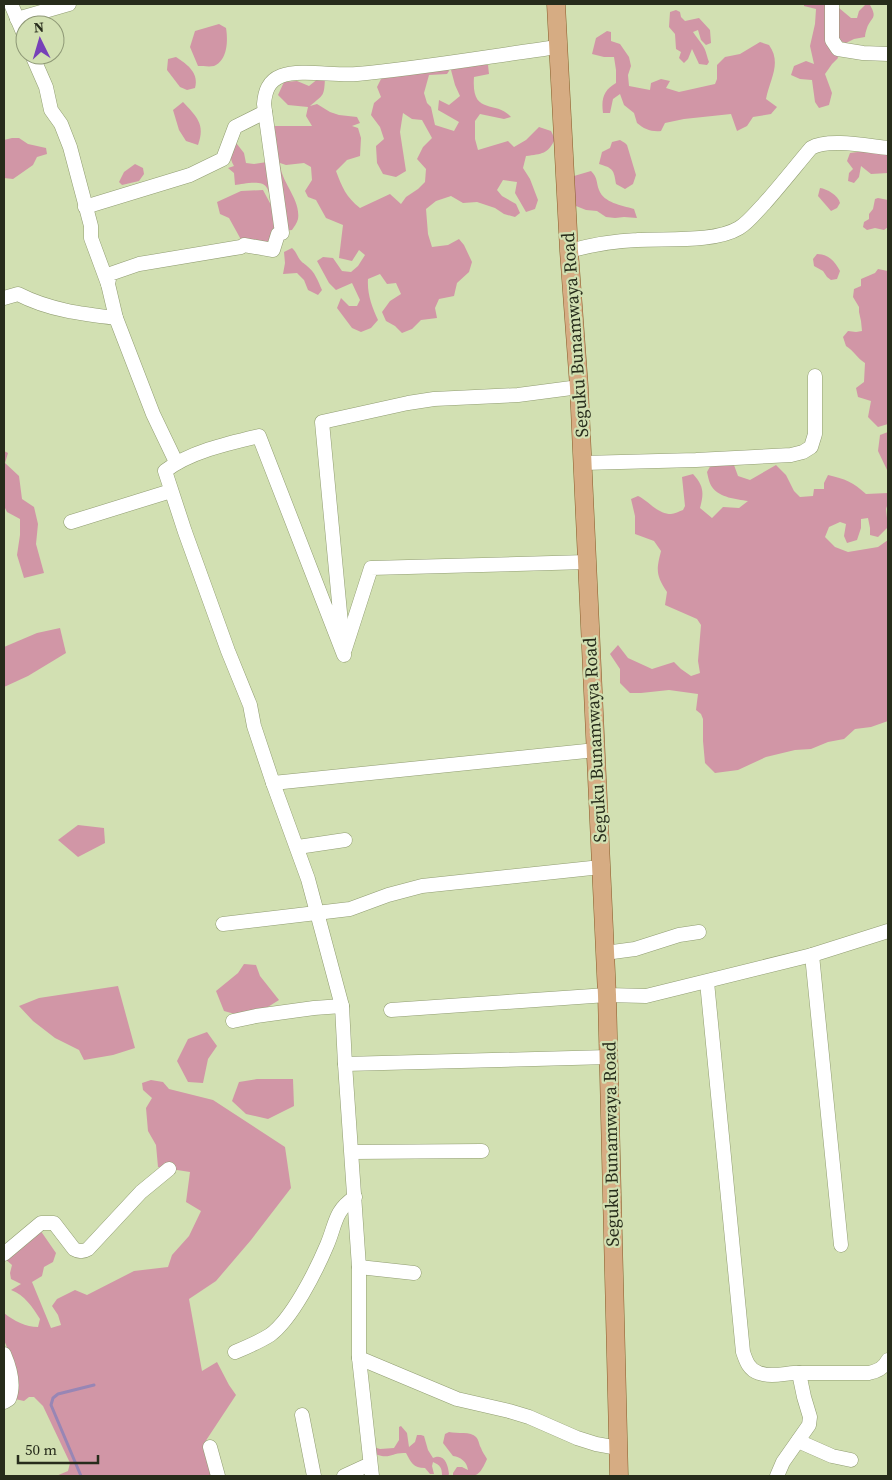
<svg xmlns="http://www.w3.org/2000/svg" width="892" height="1480" viewBox="0 0 892 1480" font-family="'Source Serif 4',serif">
	<style>
		.green { fill: #d196a6 }
		.lines { fill: none; stroke-linecap: round; stroke-linejoin: round }
		.stream { stroke: #9886b5; stroke-width: 3 }
		.minor-casing { stroke: #919d72; stroke-width: 15 }
		.major-casing { stroke: #875b29; stroke-width: 19 }
		.minor { stroke: #fff; stroke-width: 14 }
		.major { stroke: #d6ac83; stroke-width: 18 }
		.labels { text-anchor: middle; stroke-width: 4.5; stroke-linejoin: round; paint-order: stroke }
		.street-label { font-size: 18px; fill: #272c1b; stroke: #d2e0b2 }
	</style>
	<rect width="100%" height="100%" fill="#d2e0b2"/>
	<g class="green">
		<polygon points="804,4 828,4 837,54 838,58 832,64 825,74 832,93 829,105 819,108 815,102 812,80 800,79 791,75 794,66 806,61 814,64 810,46 815,24 816,9 804,6"/>
		<path d="M866,4L870,5C878,19 871,17 867,28C866,31 865,34 865,37L854,39L846,43L837,40L839,8L851,18H857L859,11Z"/>
		<path d="M676,10L680,12L681,17L685,21L699,18L710,30L711,43L706,45L701,40L698,30L693,32C696,37 700,41 703,46C706,50 707,57 709,62L707,65L699,64L692,49L688,59L684,63L679,58L681,52L676,49L675,34L669,27L670,12Z"/>
		<path d="M219,24L226,28C228,40 228,60 214,66C210,67 202,66 198,66L190,47L195,31Z"/>
		<path d="M607,31L611,32V41L620,44L629,57L631,66L628,75L629,86L650,90L651,83L661,79L670,81L666,88L679,92L715,84L717,79V65L725,57L740,54L760,42L769,45C782,63 770,79 766,99L777,107L771,114L753,117L747,126L737,131L731,114L684,119L665,123L661,131C651,132 644,129 637,123L634,113L624,105L620,94L613,99L610,113H603C601,98 604,90 616,83V70L614,57H604L592,54L596,38Z"/>
		<path d="M176,57C188,65 199,73 195,88L187,90L180,87L167,70L168,59Z"/>
		<path d="M479,62L488,65L489,74L474,77C471,117 496,99 511,117L504,119L480,114L475,121V139L478,150L508,141L514,147L526,140L539,127L551,131L555,139C548,154 542,154 526,156L523,168L530,179L538,200L535,209L526,212L515,193L517,182L503,180L497,190L502,196L516,204L520,213L515,217L504,214L495,208L477,202L463,203L451,196L436,201L426,209L428,234L432,247L448,245L459,239L464,245L472,262L469,272L457,283L454,296L439,299L435,308L437,318L421,320L412,329L402,333L395,326L386,321L382,312L390,301L401,294L396,283L387,284L380,274L368,279C367,294 372,307 378,320L371,328L361,332L352,328L337,308L341,298L349,306H357L360,300L352,283L336,290L329,283L317,261L323,257L333,258L342,271L351,272L358,266L365,255L359,250L352,261L339,258L343,225L326,218L316,200L308,197L305,191L312,180L311,167L304,163L286,165L280,163C281,183 301,199 298,219C297,223 294,227 292,230L282,231L263,246L244,245L229,218L220,214L217,202L241,191L263,190L271,205C270,200 270,193 267,188C263,179 243,184 235,185L234,173L228,168L234,166C229,158 229,148 233,139L244,153L246,163L254,164L267,162L265,129L275,126H312L306,116L308,107L288,105L278,95L284,82L297,81L309,86L319,78H325C324,97 324,94 310,106L317,104L330,112L339,115L357,117L360,123L352,126L358,128L361,138L360,156L347,160L336,171C342,187 346,197 360,208L390,194L401,204L406,197L418,189L425,182L426,169L417,159L423,147L432,138L422,120L412,119L403,113L400,132L406,171L396,177L383,174L377,163L376,146L384,139L380,127L371,115L374,103L381,97L377,87L384,73L447,67L449,71L447,74L429,75L424,93L427,103L431,107L435,125L454,131L459,122L438,110L439,100L449,105L460,96L455,85L451,70L460,64Z"/>
		<path d="M183,102C196,116 206,124 198,145L186,141L179,130L173,110Z"/>
		<polygon points="12,138 19,138 28,144 46,148 47,154 37,157 33,165 13,179 4,178 4,140"/>
		<path d="M620,140L625,143L627,145L636,175L633,184L625,189L616,184C614,170 613,168 599,164L602,152L610,148L612,142Z"/>
		<polygon points="888,148 888,173 871,174 861,166 859,177 854,183 848,181 849,173 853,169 847,161 850,153"/>
		<polygon points="135,164 143,168 144,174 139,181 122,185 119,182 124,172"/>
		<path d="M591,171C598,178 596,182 599,190C604,203 621,205 634,209L637,218L624,217L615,218L606,217L597,211L586,210L576,206L566,192L574,176Z"/>
		<path d="M820,188C827,189 838,195 840,203L837,208L831,211L818,196Z"/>
		<polygon points="878,198 888,200 888,227 884,230 875,228 867,230 863,227 864,222 869,219 869,214 873,209 875,199"/>
		<path d="M292,248C297,252 297,257 301,261C304,264 304,263 307,266C315,272 318,281 322,290L318,295L308,290L304,280L297,273L283,274L285,263L284,252Z"/>
		<path d="M817,254C828,254 835,261 840,271L837,279L831,280L827,277L823,271L814,266L813,259Z"/>
		<path d="M878,269L888,271V424L878,427L868,417L871,401L858,397L856,388L864,382L865,363C857,358 854,351 846,346L843,337L848,331L856,332L862,331L861,321L859,312V307L853,297L854,289L861,286V279L875,273Z"/>
		<polygon points="888,432 888,472 878,451 880,435"/>
		<polygon points="4,451 8,453 5,463 19,476 22,499 34,507 38,524 36,544 44,573 24,578 17,555 20,535 20,519 7,512 4,506"/>
		<path d="M728,451L742,452L740,462L734,465L738,476L750,480L776,465L786,475L794,491L800,497L813,496L814,489H824V483L828,475C845,479 853,482 866,494L888,493V506H887L886,509L888,527L878,537L870,535V528L868,518L861,519V528L857,540L847,543L844,536L846,524L840,522L829,527L825,537L835,547L848,552L878,547L888,540V579L887,581L888,588V721L871,727L855,729L844,739L828,742L811,749L795,750L766,757L738,770L715,773L705,763L703,741V719L701,714L696,710L698,694L669,690L641,693H630L620,683V669L610,654L618,645L628,658L652,669L674,662L681,669L691,676L700,673L698,661L701,625L697,619L665,605L667,592C656,575 656,571 661,551L654,541L635,534V516L631,499L638,496C649,501 657,514 671,514C674,514 680,511 683,510L685,506L682,477L693,474C704,486 704,493 700,508L712,518L723,507L739,508L748,501C736,499 720,498 712,487C709,483 708,476 707,472L717,454Z"/>
		<polygon points="60,628 66,653 28,676 4,687 4,647 37,633"/>
		<polygon points="78,825 104,828 105,843 78,857 58,840"/>
		<polygon points="244,964 256,965 260,976 279,1000 263,1010 242,1016 224,1011 216,991 238,973"/>
		<polygon points="118,986 135,1048 113,1055 84,1060 79,1050 55,1038 33,1021 19,1006 39,998"/>
		<polygon points="207,1032 217,1046 208,1059 203,1083 188,1082 177,1061 188,1039"/>
		<polygon points="257,1079 293,1079 294,1106 268,1119 246,1114 232,1101 239,1082"/>
		<path d="M151,1080L163,1082L169,1089L213,1100L285,1147L291,1188L251,1240L216,1281L189,1299L202,1371L217,1362L229,1385L236,1395L203,1445L213,1476H56L68,1471L70,1463L43,1406L34,1397H29L24,1401L15,1399L19,1384L16,1370L4,1340V1313C14,1321 26,1327 38,1327L40,1319C32,1307 25,1295 11,1290L21,1284L11,1279L10,1273L12,1265L4,1258L38,1227L56,1253L53,1262L44,1267L42,1276L32,1282L51,1328L61,1325L58,1315L52,1306L57,1299L75,1290L87,1295L134,1271L168,1267L172,1255L189,1236L201,1211L186,1202L190,1172L158,1167L156,1145L148,1131L146,1108L152,1098L143,1090L142,1083Z"/>
		<path d="M401,1426L407,1433L409,1447L415,1442L417,1435H421L424,1436L428,1450L433,1458C444,1453 448,1464 449,1474L448,1476L442,1475C442,1468 440,1465 433,1462L432,1466L434,1474H430L425,1468C413,1468 411,1462 406,1453C391,1452 391,1460 375,1454L373,1447L380,1449L394,1448L399,1440V1427Z"/>
		<path d="M449,1432C457,1434 471,1431 476,1437C479,1440 479,1445 481,1448C482,1452 485,1455 487,1459C478,1480 475,1476 453,1476V1473L457,1467H462L468,1470C467,1462 461,1457 453,1456L443,1443L445,1434Z"/>
	</g>
	<g class="lines">
		<polyline class="stream" points="81,1476 51,1405 53,1398 58,1394 94,1385"/>
		<g class="minor-casing">
			<g id="minor">
				<polyline points="11,4 25,37"/>
				<polyline points="832,4 832,40 838,49 863,53 888,54"/>
				<polyline points="17,19 69,4"/>
				<polyline points="32,55 46,87 51,110 61,124 70,147 91,226 91,238 108,284 116,318 153,414 176,462"/>
				<polyline points="85,207 190,175 223,159 235,127 265,112"/>
				<path d="M569,251C591,245 613,241 637,240C665,238 714,243 739,228C749,222 756,212 764,204C780,186 795,167 811,148C828,138 868,146 888,148"/>
				<path d="M108,284L110,274L139,264L241,247L244,245L273,250L278,234L282,233L264,104C265,92 268,81 281,76C300,69 336,76 357,74C424,68 491,56 558,47"/>
				<path d="M4,298L18,294C49,310 82,314 116,318"/>
				<polyline points="583,463 696,460 791,455 803,452 811,447 815,434 815,376"/>
				<polyline points="71,522 171,491"/>
				<polyline points="345,649 371,568 587,562"/>
				<polyline points="273,783 596,750"/>
				<polyline points="298,847 345,840"/>
				<polyline points="223,924 350,909 388,895 422,886 601,867"/>
				<polyline points="605,953 635,949 679,935 699,932"/>
				<polyline points="812,955 841,1245"/>
				<path d="M707,982L743,1352C746,1361 749,1370 759,1373C770,1377 782,1374 794,1373C819,1373 844,1373 869,1373C878,1371 884,1368 888,1360"/>
				<polyline points="391,1010 607,995 646,996 812,955 888,931"/>
				<polyline points="233,1021 256,1016 314,1008 342,1006"/>
				<polyline points="345,1064 609,1057"/>
				<polyline points="352,1152 482,1151"/>
				<path d="M4,1254L41,1223H54L74,1249C79,1252 83,1252 88,1249L141,1192L169,1169"/>
				<polyline points="359,1267 414,1273"/>
				<path d="M235,1352C247,1347 259,1342 270,1335C292,1319 316,1271 327,1245C336,1224 334,1211 355,1197"/>
				<path d="M4,1354C10,1368 15,1385 9,1399L4,1402"/>
				<polyline points="359,1358 457,1399 509,1411 529,1417 577,1438 596,1444 618,1448"/>
				<polyline points="302,1415 314,1476"/>
				<polyline points="798,1441 832,1456 851,1460"/>
				<polyline points="210,1447 218,1476"/>
				<polyline points="344,1476 370,1464"/>
				<path d="M372,1476L359,1358V1267L345,1064L342,1006L308,879L273,783L254,726L250,705L228,651L185,532L165,471C189,452 229,443 259,436L344,655L322,422L408,403L434,399L518,395L579,387"/>
				<polyline points="777,1476 783,1462 809,1425 810,1417 804,1397 799,1373"/>
			</g>
		</g>
		<g class="major-casing">
			<polyline id="major" points="556,4 569,251 579,387 607,995 619,1476"/>
		</g>
		<use href="#minor" class="minor"/>
		<use href="#major" class="major"/>
	</g>
	<g class="labels">
		<g class="street-label">
			<text transform="translate(575 335) rotate(-94)" y="6">Seguku Bunamwaya Road</text>
			<text transform="translate(595 740) rotate(-93)" y="6">Seguku Bunamwaya Road</text>
			<text transform="translate(611 1144) rotate(-91)" y="6">Seguku Bunamwaya Road</text>
		</g>
	</g>
	<rect width="892" height="1480" fill="none" stroke="#272c1b" stroke-width="10"/>
	<g transform="translate(40 40) rotate(355)"><circle r="24" fill="#d2e0b2" stroke="#8e9876"/>
	<path d="M0-4L9 19L0 12L-9 19Z" fill="#7741b8"/>
	<text y="-8" font-size="14" font-weight="bold" text-anchor="middle" fill="#272c1b">N</text>
	</g>
	<path d="M18 1455v8h80v-8" fill="none" stroke="#272c1b" stroke-width="2.5"/>
	<text x="25" y="1455" font-size="15" fill="#272c1b" stroke="#d2e0b2" stroke-width="4" paint-order="stroke">50 m</text>
</svg>
